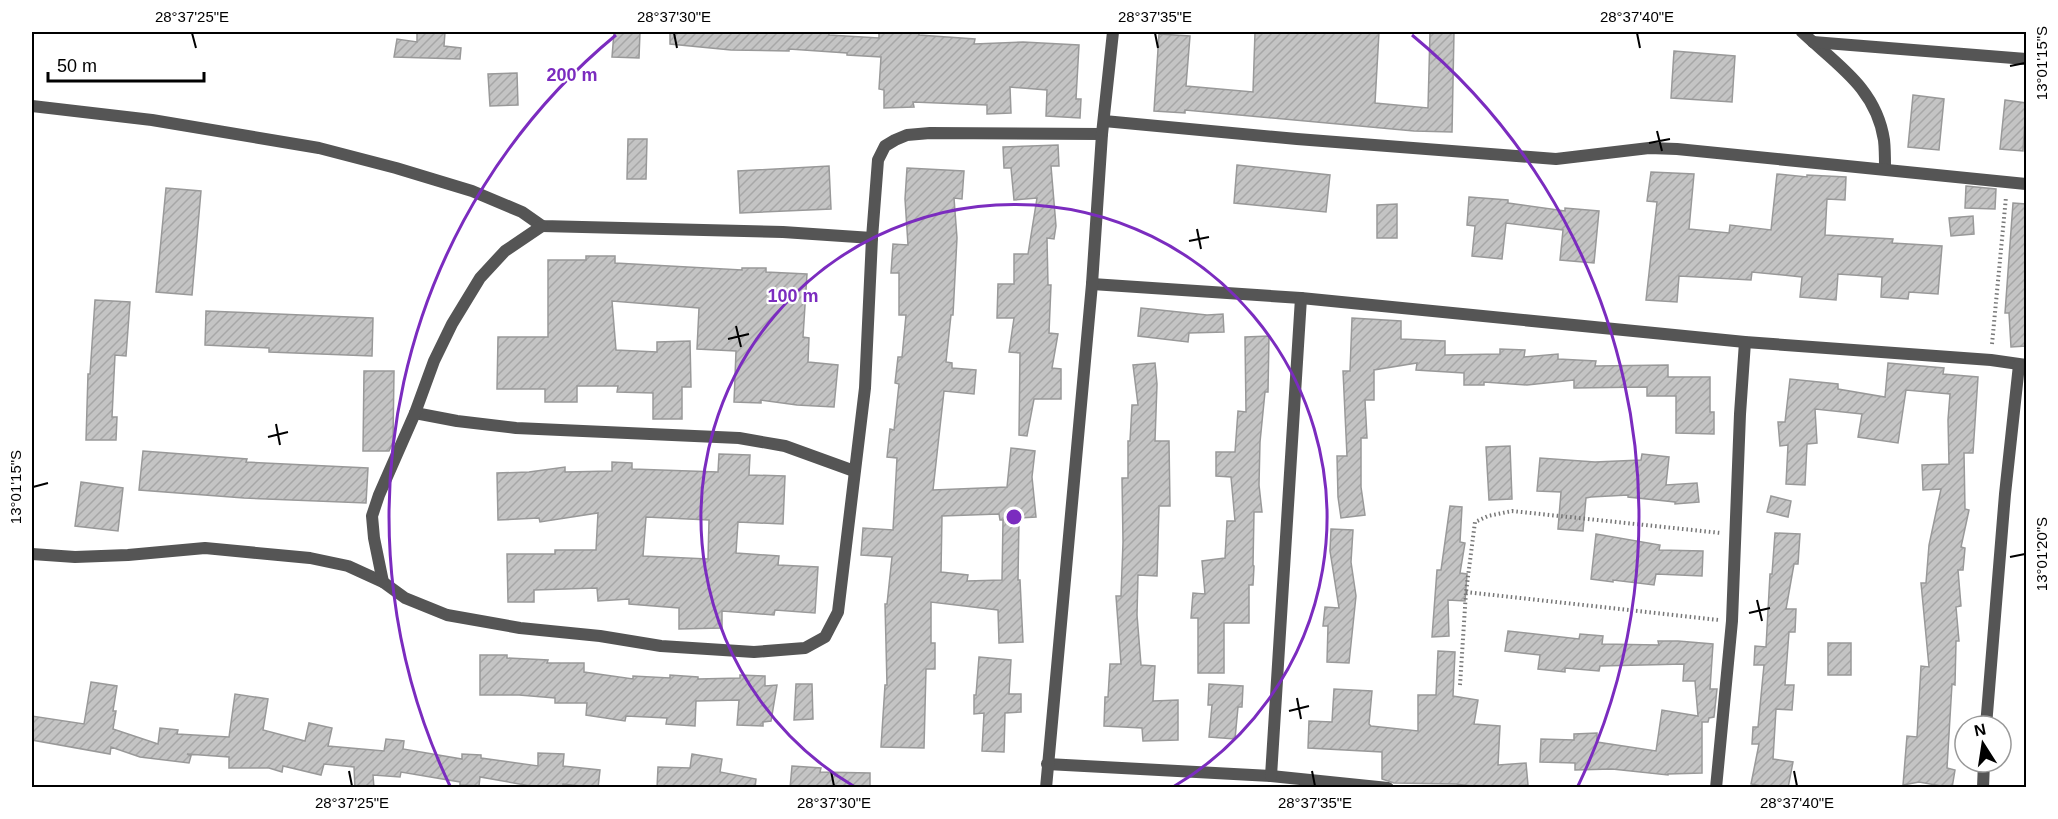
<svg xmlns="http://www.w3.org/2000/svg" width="2058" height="819" viewBox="0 0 2058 819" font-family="Helvetica,sans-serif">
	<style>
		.building { fill: url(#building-hatch); stroke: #999; stroke-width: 1.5; fill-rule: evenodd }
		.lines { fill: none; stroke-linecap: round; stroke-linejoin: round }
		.path { stroke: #777; stroke-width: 4; stroke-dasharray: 1.5 3; stroke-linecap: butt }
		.minor { stroke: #555; stroke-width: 12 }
		.ticks { fill: none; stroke: #000; stroke-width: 2 }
		.ring { fill: none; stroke: #7b2cbf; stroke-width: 3 }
		.centre { fill: #7b2cbf; stroke: #fff; stroke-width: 3 }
		.ring-label { font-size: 18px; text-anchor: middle; font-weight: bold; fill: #7b2cbf; stroke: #fff; stroke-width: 4.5; stroke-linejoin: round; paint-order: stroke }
		.neatline { fill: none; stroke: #000; stroke-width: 2 }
		.ticks-label { font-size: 15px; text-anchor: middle; fill: #000 }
	</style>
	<defs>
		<pattern id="building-hatch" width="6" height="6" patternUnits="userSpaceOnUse" patternTransform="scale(1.5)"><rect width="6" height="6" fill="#c4c4c4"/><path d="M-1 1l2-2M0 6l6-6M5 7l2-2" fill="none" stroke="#a7a7a7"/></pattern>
	</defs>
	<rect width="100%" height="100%" fill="#fff"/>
	<g class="building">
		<polygon points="417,32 445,32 444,46 461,48 460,59 394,57 397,39 417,42"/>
		<polygon points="614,32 640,32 639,58 612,57"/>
		<polygon points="670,32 829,32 829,35 879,38 879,32 919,32 919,35 975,39 974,44 1023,42 1079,45 1076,99 1081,99 1080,118 1046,116 1047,90 1010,87 1011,113 987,114 987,105 913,102 914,107 884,108 884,90 879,89 881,57 847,55 847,53 789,49 789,51 731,50 670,44"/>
		<polygon points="1255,32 1379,32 1375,103 1428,108 1430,32 1454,32 1452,132 1414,131 1185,110 1185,113 1154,111 1159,34 1190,36 1186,86 1253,92"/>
		<polygon points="1674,51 1735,56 1732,102 1671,98"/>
		<polygon points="517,73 518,105 490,106 488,74"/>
		<polygon points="1913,95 1944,99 1939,150 1908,147"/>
		<polygon points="2005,100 2026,103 2023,151 2000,149"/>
		<polygon points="628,139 647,139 646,179 627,179"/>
		<polygon points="1058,145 1059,166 1051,166 1056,226 1054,239 1047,238 1048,285 1051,285 1049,333 1058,334 1052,368 1061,369 1061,399 1034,399 1027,436 1019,435 1020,353 1009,352 1014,318 997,318 998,284 1014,284 1014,254 1028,254 1037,198 1014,200 1011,168 1004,168 1003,147"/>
		<polygon points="1237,165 1330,175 1326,212 1234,203"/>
		<polygon points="829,166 831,209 740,213 738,171"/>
		<path d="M907,168L964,171L962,199L954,198L957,238L953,315H951L946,362L952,363V368L976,370L974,394L944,391L933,490L1007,487L1011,448L1035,451L1032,477L1036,517L1019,518L1018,580H1020L1023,642L999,643L998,610L931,602V643H935V669H926L924,748L881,747L885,685H887L885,604H887L892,557L861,555L863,528L893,530L897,458L887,457L890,429L894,430L899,384L895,383L898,357H902L906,315H899V273H891L893,244L908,245L905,199ZM999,514L1000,520H1003L1002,580L967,581L968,575L941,572L942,516Z"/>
		<polygon points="1651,172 1694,174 1689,229 1729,233 1730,225 1771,230 1777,174 1807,177 1807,175 1846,177 1845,200 1827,199 1825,235 1893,239 1892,243 1942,246 1938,294 1909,292 1908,299 1881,297 1882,277 1838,274 1836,300 1800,297 1802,277 1752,272 1751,280 1679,276 1677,302 1646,300 1657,202 1647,201"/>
		<polygon points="1966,186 1996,189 1995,209 1965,208"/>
		<polygon points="166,188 201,191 192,295 156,292"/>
		<polygon points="1469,197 1508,200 1508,203 1565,211 1565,208 1599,211 1594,263 1560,260 1563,230 1506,223 1502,259 1472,256 1475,226 1467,225"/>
		<polygon points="2013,203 2026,204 2026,346 2011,347 2009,313 2005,313"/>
		<polygon points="1397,204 1397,238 1377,238 1377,205"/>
		<polygon points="1973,216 1974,234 1951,236 1949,218"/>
		<polygon points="586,256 615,256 615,263 742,270 742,268 766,268 766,272 807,274 803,337 809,338 808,362 838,365 834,407 797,405 761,400 761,403 734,402 736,351 697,349 699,308 612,301 616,350 657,352 657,342 690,341 691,387 682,387 682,419 653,419 653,393 617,392 618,386 577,386 577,402 545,402 545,389 497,389 498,337 548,337 548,260 586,260"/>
		<polygon points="95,300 130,302 126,356 115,355 112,417 117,417 116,440 86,440 88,374 90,374"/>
		<polygon points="1141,308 1207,315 1223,314 1224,332 1189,333 1188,342 1138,336"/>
		<polygon points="206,311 373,318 372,356 269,352 269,348 205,345"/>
		<polygon points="1352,318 1401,321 1401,339 1445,341 1445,355 1500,354 1500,349 1525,350 1524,357 1558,354 1558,359 1596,361 1595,366 1668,365 1668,377 1710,377 1710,412 1714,412 1714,434 1676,433 1676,396 1647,396 1647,387 1574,388 1574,380 1527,385 1484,382 1484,385 1464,385 1464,373 1416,370 1417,363 1374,370 1374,400 1365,400 1367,438 1361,438 1361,487 1365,515 1341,518 1338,497 1337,456 1347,456 1343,371 1350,371"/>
		<polygon points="1269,336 1268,392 1265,392 1260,442 1259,485 1262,512 1254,512 1253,565 1254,566 1253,585 1249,585 1249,623 1224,623 1224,673 1198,673 1198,618 1191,618 1193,593 1205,594 1202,561 1225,558 1227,521 1235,521 1231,477 1216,476 1216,452 1235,452 1238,411 1246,412 1245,337"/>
		<polygon points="1155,363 1157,384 1155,441 1169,441 1170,506 1159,506 1157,576 1138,575 1137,615 1141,665 1155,666 1153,701 1178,700 1178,740 1143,741 1142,728 1104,726 1105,697 1108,697 1110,664 1121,664 1116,596 1121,596 1123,542 1122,478 1128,478 1128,441 1130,441 1132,405 1138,405 1133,365"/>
		<polygon points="1888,363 1944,368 1943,374 1978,377 1973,453 1964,453 1965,509 1969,510 1961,547 1965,548 1963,570 1958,570 1961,606 1956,607 1959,641 1956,641 1955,685 1952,684 1947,768 1955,770 1952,788 1919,782 1903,785 1907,736 1917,737 1921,666 1929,667 1921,583 1926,583 1929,545 1941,489 1923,490 1922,465 1949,464 1948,420 1950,394 1906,390 1898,443 1858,437 1862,414 1815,409 1817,443 1807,444 1805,485 1786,484 1788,445 1780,446 1778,422 1785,422 1790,379 1838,384 1838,389 1885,397"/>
		<polygon points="364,371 394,371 393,442 389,451 363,451"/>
		<polygon points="1510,446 1512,499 1489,500 1486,447"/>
		<polygon points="143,451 247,459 246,462 368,468 366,503 244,498 139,490"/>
		<path d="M719,454L750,455L749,475L785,476L783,524L738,522L736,553L779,556L778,565L818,567L815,613L775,610L774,615L722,611V628L679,629V608L629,604V599L598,601L597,588L534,590V602H508L507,554H555V550H596L598,513L540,522L539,518L498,520L497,473L529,472L565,467V472L612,471V462L632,463V469L718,472ZM646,517L709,520L708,559L643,556Z"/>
		<polygon points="1642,454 1669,457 1666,485 1697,483 1699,502 1675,504 1675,502 1628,497 1628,495 1591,497 1586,498 1583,531 1558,529 1561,492 1537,491 1540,458 1595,462 1641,460"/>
		<polygon points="81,482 123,488 118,531 75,526"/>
		<polygon points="1771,496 1791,501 1788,517 1767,512"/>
		<polygon points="1450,506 1462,507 1460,542 1465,543 1460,573 1467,574 1465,601 1448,600 1449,636 1432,637 1437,570 1441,570"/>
		<polygon points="1331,529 1353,530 1351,562 1356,596 1349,663 1327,662 1328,626 1323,626 1325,607 1339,608 1330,551"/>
		<polygon points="1775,533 1800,534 1798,564 1794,564 1786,609 1796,609 1795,632 1789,632 1785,685 1794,685 1792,710 1776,709 1773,759 1793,762 1788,788 1771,788 1751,784 1759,744 1752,744 1753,727 1758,727 1764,665 1754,665 1755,646 1766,647 1770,574 1772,574"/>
		<polygon points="1596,534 1660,545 1659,550 1703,551 1702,576 1656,574 1654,585 1613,580 1613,582 1591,579"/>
		<polygon points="1508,631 1579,639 1580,634 1603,636 1602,644 1659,645 1658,641 1678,641 1713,644 1710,689 1717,689 1714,717 1709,718 1708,722 1702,722 1702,773 1668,774 1668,775 1612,769 1575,770 1575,763 1540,762 1541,739 1574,740 1574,734 1597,733 1597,742 1656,751 1662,710 1698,716 1695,681 1683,681 1684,664 1600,666 1599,671 1565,668 1565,672 1538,669 1540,655 1505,651"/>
		<rect x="1828" y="643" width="23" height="32"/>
		<polygon points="1438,651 1455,652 1453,696 1478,700 1474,724 1500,726 1498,765 1526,763 1528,785 1486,788 1456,784 1394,783 1382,779 1382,752 1308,748 1309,721 1332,722 1334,689 1372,691 1369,724 1371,726 1418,731 1418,695 1436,695"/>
		<polygon points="480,655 507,655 507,658 548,660 547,663 584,663 584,672 633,679 633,676 670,678 670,675 698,677 698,679 740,678 740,675 765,676 765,686 777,685 771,721 763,722 763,726 737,725 739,700 696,701 695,726 666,724 667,718 626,716 625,721 586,715 587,703 555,703 555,698 519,695 480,695"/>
		<polygon points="979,657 1011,660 1009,694 1021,694 1021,712 1005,713 1004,752 982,751 984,713 974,714 974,695 976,695"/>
		<polygon points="91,682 117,686 113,711 116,711 113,729 158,744 160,728 178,730 177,734 229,737 235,694 268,699 263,730 305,741 309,723 332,728 328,746 384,751 386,739 404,741 403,749 462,759 462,754 481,755 481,758 538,766 538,753 564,754 563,766 600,770 598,788 563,784 562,788 542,788 480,777 479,786 460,785 460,782 401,772 400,777 373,775 374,788 355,788 354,767 324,764 321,775 283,766 282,772 269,768 229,768 229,757 187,754 191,756 189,763 140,757 111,747 110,754 32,740 32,716 84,724"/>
		<polygon points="796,684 812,684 813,719 794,720"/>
		<polygon points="1209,684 1243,686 1242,707 1238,707 1235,739 1209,737 1212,705 1208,705"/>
		<polygon points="692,754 722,759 720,772 756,779 755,788 657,788 658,767 690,768"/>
		<polygon points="792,766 821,768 820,772 870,773 870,788 790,788"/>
	</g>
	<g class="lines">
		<g class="path">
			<polyline points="1992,344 2006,197"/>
			<polyline points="1466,592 1719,620"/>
			<polyline points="1460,685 1466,592 1475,522 1488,516 1512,511 1721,533"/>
		</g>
		<g class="minor">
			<path d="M1802,32C1837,65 1876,88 1884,140C1885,149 1885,159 1885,168"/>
			<polyline points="1813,42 2026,59"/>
			<polyline points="32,106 152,120 319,148 396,168 472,191 522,212 542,226 783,232 872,238"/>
			<polyline points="1104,121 1297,139 1556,159 1649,148 1677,149 2026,184"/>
			<polyline points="1092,284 1301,298 1745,342 1991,360 2026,365"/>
			<polyline points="415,413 457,421 516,428 739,438 785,446 854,471"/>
			<polyline points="32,554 75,557 128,555 205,548 310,558 348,566 383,582 405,598 447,615 520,628 600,636 661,646 754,652 805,648 825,637 838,612 865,388 872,238 878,160 885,146 895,140 907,135 930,133 1102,134"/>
			<polyline points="383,582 374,538 372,516 379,495 415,413 434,361 452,324 480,278 505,251 542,226"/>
			<polyline points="1986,726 2005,494 2019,365"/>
			<polyline points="1047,764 1271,776 1388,788"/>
			<polyline points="1271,776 1301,298"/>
			<polyline points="1046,788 1092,284 1102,134 1113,32"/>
			<polyline points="1716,788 1732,621 1740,414 1745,342"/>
			<polyline points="1983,788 1984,762"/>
		</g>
	</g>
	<path class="ticks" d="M192,33L196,48M674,33L677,48M1155,33L1158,48M1637,33L1640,48M2010,66L2025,63M1657,131L1662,151M1649,143L1670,139M1197,229L1201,249M1189,241L1209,237M736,326L741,347M728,339L749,334M276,424L280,445M268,437L288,432M33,487L48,483M2010,557L2025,554M1757,600L1762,621M1749,613L1770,608M1297,698L1301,719M1289,711L1309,706M349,771L352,786M831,771L834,786M1312,771L1315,786M1794,771L1797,786"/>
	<g class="ring">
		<path d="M855 787A313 313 0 1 1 1173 787"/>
		<path d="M450 786A625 625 0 0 1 616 35M1412 35A625 625 0 0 1 1578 786"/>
	</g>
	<circle cx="1014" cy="517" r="9" class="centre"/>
	<g class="ring-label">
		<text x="572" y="81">200 m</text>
		<text x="793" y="302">100 m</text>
	</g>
	<rect width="2058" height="819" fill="none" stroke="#ffffff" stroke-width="66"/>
	<g transform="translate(1983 744) rotate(348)"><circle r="28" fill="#ffffff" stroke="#999999" stroke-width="1.5"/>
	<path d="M0-4.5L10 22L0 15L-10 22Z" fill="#000000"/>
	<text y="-9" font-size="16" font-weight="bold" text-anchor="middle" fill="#000000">N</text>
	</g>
	<path d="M48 72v9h156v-9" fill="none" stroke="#000000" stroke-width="3"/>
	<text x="57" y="72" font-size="18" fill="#000000" stroke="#ffffff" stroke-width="4.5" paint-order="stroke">50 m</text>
	<rect x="33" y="33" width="1992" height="753" class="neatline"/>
	<g class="ticks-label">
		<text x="192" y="22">28°37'25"E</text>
		<text x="674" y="22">28°37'30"E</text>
		<text x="1155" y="22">28°37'35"E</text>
		<text x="1637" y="22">28°37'40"E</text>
		<text transform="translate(2042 63) rotate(-90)" y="5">13°01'15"S</text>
		<text transform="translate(16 487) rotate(-90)" y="5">13°01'15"S</text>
		<text transform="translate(2042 554) rotate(-90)" y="5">13°01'20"S</text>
		<text x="352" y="808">28°37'25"E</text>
		<text x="834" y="808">28°37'30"E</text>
		<text x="1315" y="808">28°37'35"E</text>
		<text x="1797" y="808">28°37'40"E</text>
	</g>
</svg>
